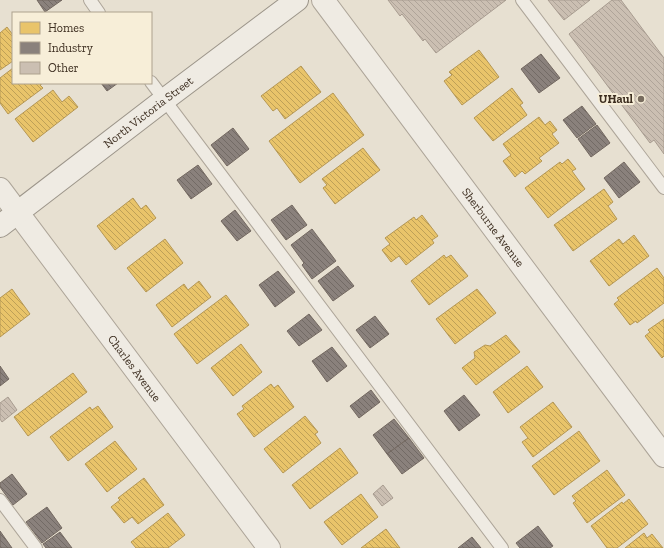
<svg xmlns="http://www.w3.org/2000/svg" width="664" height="548" viewBox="0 0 664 548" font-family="'Zilla Slab',serif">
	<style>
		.homes { fill: url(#homes-back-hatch); stroke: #b59754 }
		.industry { fill: url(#industry-back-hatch); stroke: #736860 }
		.building { fill: url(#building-back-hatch); stroke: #a89c90 }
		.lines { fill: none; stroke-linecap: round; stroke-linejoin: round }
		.lane-casing { stroke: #ada599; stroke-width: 14 }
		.street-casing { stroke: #ada599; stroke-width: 24 }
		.secondary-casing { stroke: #9c958a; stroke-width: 24 }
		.lane { stroke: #efebe3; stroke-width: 12 }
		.street { stroke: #efebe3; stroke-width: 22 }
		.secondary { stroke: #efebe3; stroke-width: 22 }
		.poi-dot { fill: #786c5e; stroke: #f7eed8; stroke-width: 1.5 }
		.labels { text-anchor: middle; stroke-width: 4; stroke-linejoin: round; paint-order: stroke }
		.poi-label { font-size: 12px; font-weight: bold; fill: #3d2e20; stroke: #f7eed8; text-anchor: end }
		.street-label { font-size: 12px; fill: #3d2e20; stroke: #f7eed8 }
	</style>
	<defs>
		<pattern id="homes-back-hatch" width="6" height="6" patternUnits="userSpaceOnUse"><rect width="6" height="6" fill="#e9c46a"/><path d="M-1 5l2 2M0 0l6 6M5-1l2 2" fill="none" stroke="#bea057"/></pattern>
		<pattern id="industry-back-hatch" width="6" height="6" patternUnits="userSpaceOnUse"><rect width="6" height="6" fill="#8a817c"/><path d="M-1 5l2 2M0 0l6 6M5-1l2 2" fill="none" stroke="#726a65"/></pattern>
		<pattern id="building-back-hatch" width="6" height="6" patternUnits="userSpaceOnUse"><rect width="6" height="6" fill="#cbbfb2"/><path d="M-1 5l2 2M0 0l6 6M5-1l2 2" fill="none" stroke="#afa499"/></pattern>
	</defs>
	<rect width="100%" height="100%" fill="#e7e0d1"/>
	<g class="homes">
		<polygon points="7,27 13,35 13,61 0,70 0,33"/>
		<polygon points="479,50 499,77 462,105 444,81 452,75 449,72"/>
		<polygon points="301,66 321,92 285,119 277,108 273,111 261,96"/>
		<polygon points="13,68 13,83 43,83 40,85 43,88 8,114 0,103 0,78"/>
		<polygon points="512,88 523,103 520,105 527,115 493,141 474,118"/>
		<polygon points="53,90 62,102 69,96 78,107 33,142 15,119"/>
		<polygon points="333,93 364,135 300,183 269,141"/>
		<polygon points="539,117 545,125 550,121 557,130 552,134 559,143 539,158 542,161 525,174 522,171 515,177 503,161 511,155 503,144"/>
		<polygon points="363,148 380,170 335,204 323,188 327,185 322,179"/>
		<polygon points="568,159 576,169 572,171 585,189 548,218 525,188 560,162 562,164"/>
		<polygon points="604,189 613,202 608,206 617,219 573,251 554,225"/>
		<polygon points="133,198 141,209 146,205 156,218 115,250 97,226"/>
		<polygon points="422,215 438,236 432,240 434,243 406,265 399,256 391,262 382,250 390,244 385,238 414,217 416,220"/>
		<polygon points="634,235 649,256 609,286 590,261 619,239 623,244"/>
		<polygon points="165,239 183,263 146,292 127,268"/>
		<polygon points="444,255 446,258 451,255 468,276 429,305 411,281"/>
		<polygon points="657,268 664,278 664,303 637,323 636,321 630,325 614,304 619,300 617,298"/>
		<polygon points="199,281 211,297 172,327 156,305 184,284 188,290"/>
		<polygon points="12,289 30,314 0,337 0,298"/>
		<polygon points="477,289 496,313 455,344 436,319"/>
		<polygon points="226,295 249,325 197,364 174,334"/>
		<polygon points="664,319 664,356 662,358 645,336 650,332 648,330"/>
		<polygon points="506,335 520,352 476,385 462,368 475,358 474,352 485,345 490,346"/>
		<polygon points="241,344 262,372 233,396 211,368"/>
		<polygon points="527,366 543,387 508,413 493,392"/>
		<polygon points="73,373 87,392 28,436 14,417"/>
		<polygon points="271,384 274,388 278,385 294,407 254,437 237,414 244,409 242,406"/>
		<polygon points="553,402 572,427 533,457 522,442 528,438 520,427"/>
		<polygon points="98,406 113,427 68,461 50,437 90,407 92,410"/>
		<polygon points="305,416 318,432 315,434 321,443 283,473 264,449"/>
		<polygon points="579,431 600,461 554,495 532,466"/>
		<polygon points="115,441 137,469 107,492 85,464"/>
		<polygon points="340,448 358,473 310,509 292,485"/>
		<polygon points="607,470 625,495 587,523 573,503 576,501 572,496"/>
		<polygon points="144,478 164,505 138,524 132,517 124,523 111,507 120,500 118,498"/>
		<polygon points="361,494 378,517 342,545 324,522"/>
		<polygon points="629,499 648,524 617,548 607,548 591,526 622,502 623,504"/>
		<polygon points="168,513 185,535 168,548 136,548 131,542"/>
		<polygon points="386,529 400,548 361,548"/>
		<polygon points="644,533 647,538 652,534 663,548 625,548"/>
	</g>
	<g class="industry">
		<polygon points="37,0 62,0 45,12"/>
		<polygon points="541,54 560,78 539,93 521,69"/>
		<polygon points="101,83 118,83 107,91"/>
		<polygon points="582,106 596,124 577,138 563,120"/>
		<polygon points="597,125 610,143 591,157 578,139"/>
		<polygon points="233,128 249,149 227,166 211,145"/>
		<polygon points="624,162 640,182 619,198 604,178"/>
		<polygon points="198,165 212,184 191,199 177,180"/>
		<polygon points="292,205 307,225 286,240 271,220"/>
		<polygon points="235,210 251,231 237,241 221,221"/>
		<polygon points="312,229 336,261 312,279 302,265 304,263 291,245"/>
		<polygon points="338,266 354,286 333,301 318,281"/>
		<polygon points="278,271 295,292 275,307 259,285"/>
		<polygon points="309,314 322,330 299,346 287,331"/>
		<polygon points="375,316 389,334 370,348 356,330"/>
		<polygon points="332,347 347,366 327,382 312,361"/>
		<polygon points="0,366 9,379 0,386"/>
		<polygon points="371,390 380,402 359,418 350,406"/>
		<polygon points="464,395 480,415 459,431 444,411"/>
		<polygon points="394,419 409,438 387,454 373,435"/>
		<polygon points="409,438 424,458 402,474 387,454"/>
		<polygon points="12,474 27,494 13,505 0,487 0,483"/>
		<polygon points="47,507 62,528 42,543 26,522"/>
		<polygon points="538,526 553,546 550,548 520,548 516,543"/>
		<polygon points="0,531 12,548 0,548"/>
		<polygon points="60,532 72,548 46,548 43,544"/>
		<polygon points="472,537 481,548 458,548"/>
	</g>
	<g class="building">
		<polygon points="388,0 506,0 436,53 425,39 423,41 402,14 400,16"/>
		<polygon points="548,0 590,0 564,20"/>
		<polygon points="612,0 621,0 664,58 664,154 654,140 650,143 569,34"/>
		<polygon points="8,397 17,410 2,422 0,419 0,403"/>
		<polygon points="383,485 393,498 382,506 373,494"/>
	</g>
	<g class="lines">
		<g class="lane-casing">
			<g id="lane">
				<polyline points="90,0 99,13"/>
				<polyline points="522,0 664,188"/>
				<polyline points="151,82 502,548"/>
				<polyline points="0,500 36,548"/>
			</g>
		</g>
		<g class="street-casing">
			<g id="street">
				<path id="s1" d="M323,0L664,456"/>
				<path id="s2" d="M0,189L269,548"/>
			</g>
		</g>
		<g class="secondary-casing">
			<g id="secondary">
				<path id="s3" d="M0,226L164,100L297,0"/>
			</g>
		</g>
		<use href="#lane" class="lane"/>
		<use href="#street" class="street"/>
		<use href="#secondary" class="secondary"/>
	</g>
	<circle class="poi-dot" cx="641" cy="99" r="4"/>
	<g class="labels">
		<g class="poi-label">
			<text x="633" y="103">UHaul</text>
		</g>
		<g class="street-label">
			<text dy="4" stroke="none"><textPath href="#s3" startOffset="187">North Victoria Street</textPath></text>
			<text dy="4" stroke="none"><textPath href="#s1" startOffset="284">Sherburne Avenue</textPath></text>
			<text dy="4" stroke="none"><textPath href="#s2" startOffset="224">Charles Avenue</textPath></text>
		</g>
	</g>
	<rect x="12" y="12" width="140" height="72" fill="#f7eed8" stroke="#ada18e"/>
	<rect x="20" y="22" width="20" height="12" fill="#e9c46a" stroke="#ada18e"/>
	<text x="48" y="32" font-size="12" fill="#3d2e20">Homes</text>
	<rect x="20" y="42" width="20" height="12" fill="#8a817c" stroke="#ada18e"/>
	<text x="48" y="52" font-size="12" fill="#3d2e20">Industry</text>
	<rect x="20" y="62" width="20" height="12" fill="#cbbfb2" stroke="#ada18e"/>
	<text x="48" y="72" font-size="12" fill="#3d2e20">Other</text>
</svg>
